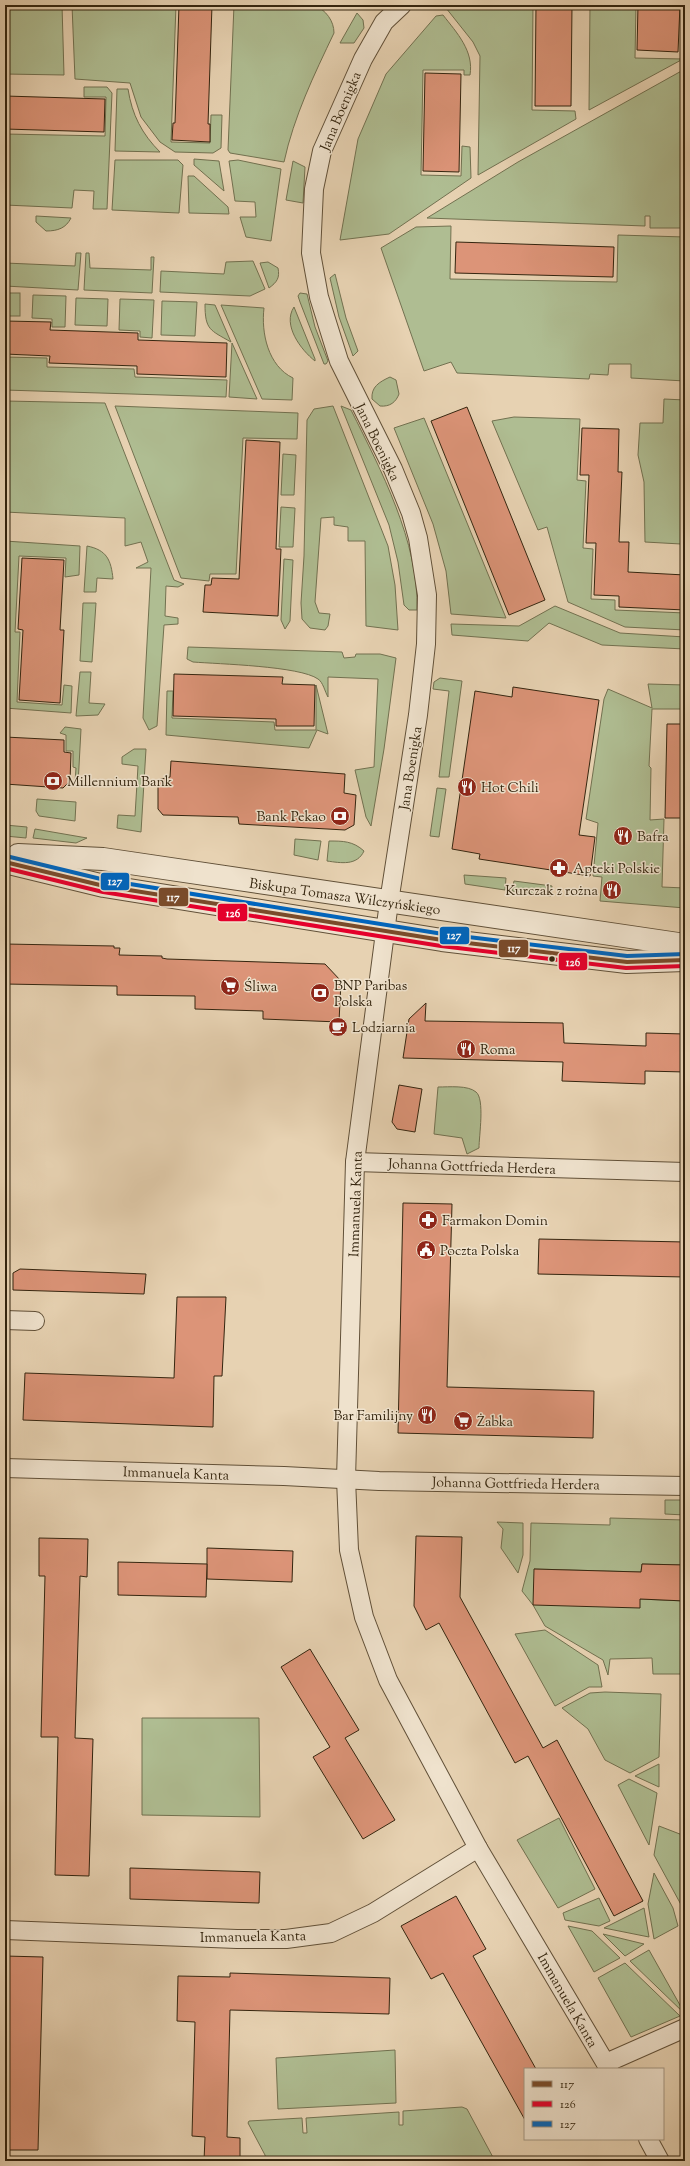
<svg xmlns="http://www.w3.org/2000/svg" width="690" height="2166" viewBox="0 0 690 2166" font-family="'Sorts Mill Goudy',serif">
	<style>
		.green { fill: #afbd92; stroke: #727150 }
		.building { fill: #dc9478; stroke: #34250f }
		.lines { fill: none; stroke-linecap: round; stroke-linejoin: round }
		.minor-casing { stroke: #615038; stroke-width: 20 }
		.tertiary-casing { stroke: #615038; stroke-width: 24 }
		.minor { stroke: #efe2cd; stroke-width: 18 }
		.tertiary { stroke: #efe2cd; stroke-width: 22 }
		.bus-1-casing { stroke: #efe2cd; stroke-width: 7 }
		.bus-2-casing { stroke: #efe2cd; stroke-width: 7 }
		.bus-3-casing { stroke: #efe2cd; stroke-width: 7 }
		.bus-1 { stroke: #7a4b2a; stroke-width: 4 }
		.bus-2 { stroke: #e4002b; stroke-width: 4 }
		.bus-3 { stroke: #0065bd; stroke-width: 4 }
		.bus-dot { fill: #34250f; stroke: #efe2cd; stroke-width: 1.5 }
		.labels { text-anchor: middle; stroke-width: 3; stroke-linejoin: round; paint-order: stroke }
		.street-label { font-size: 14px; fill: #34250f; stroke: #efe2cd }
		.poi-label { font-size: 14px; fill: #34250f; stroke: #efe2cd; text-anchor: start }
		.line-badge { stroke: #efe2cd; stroke-width: 1.5 }
		.badge-label { font-size: 11px; text-anchor: middle; font-weight: bold; fill: #fff }
	</style>
	<rect width="100%" height="100%" fill="#e7d2b2"/>
	<filter id="stains"><feTurbulence type="fractalNoise" baseFrequency=".005" numOctaves="4"/><feColorMatrix values="0 0 0 0 .2 0 0 0 0 .09 0 0 0 0 .02 0 0 0 .5 -.17"/></filter>
	<radialGradient id="worn" r=".72"><stop offset=".6" stop-color="#630" stop-opacity="0"/><stop offset="1" stop-color="#630" stop-opacity=".3"/></radialGradient>
	<g class="green">
		<polygon points="5,5 62,5 64,75 5,74"/>
		<polygon points="72,5 176,5 171,142 210,143 211,115 222,115 221,148 213,153 175,152 160,142 141,117 130,83 75,79"/>
		<path d="M234,5C243,4 308,3 314,5C326,10 334,21 334,33C314,75 294,116 284,162L230,153L228,150Z"/>
		<polygon points="451,5 533,5 532,110 575,111 576,119 478,175 480,56 473,42 446,8"/>
		<polygon points="590,5 636,5 635,58 683,59 589,110"/>
		<polygon points="357,13 363,20 364,28 354,43 340,43"/>
		<path d="M443,15C457,33 474,51 470,75H464V70H423L421,175L461,176L462,146L470,147L471,178L389,234L340,240L358,139L386,74L436,16Z"/>
		<polygon points="685,69 685,228 650,228 650,216 645,216 645,226 427,218 518,162"/>
		<polygon points="84,87 107,87 112,93 107,209 93,209 94,191 74,190 72,208 5,205 5,134 105,136 106,97 84,97"/>
		<path d="M117,89H128C132,115 142,134 160,152L115,151Z"/>
		<polygon points="194,159 219,161 224,191 194,165"/>
		<polygon points="115,160 178,160 183,165 179,213 112,210"/>
		<polygon points="238,160 281,169 271,241 246,237 240,217 256,217 255,202 235,201 229,161"/>
		<polygon points="293,161 305,167 303,203 286,200"/>
		<polygon points="188,176 194,176 228,207 229,214 189,213"/>
		<path d="M36,216L71,218C66,228 58,231 46,231L36,222Z"/>
		<polygon points="451,226 450,279 617,282 618,235 685,237 685,381 631,378 631,364 609,364 608,375 590,374 589,379 457,373 451,362 424,371 381,248 416,227"/>
		<polygon points="76,253 81,253 78,290 5,286 5,263 75,266"/>
		<polygon points="86,253 89,253 90,268 151,270 151,257 154,257 152,293 84,290"/>
		<polygon points="253,261 265,289 250,296 160,292 161,271 224,274 226,262"/>
		<path d="M268,262L278,268C280,278 277,282 269,288L260,263Z"/>
		<polygon points="335,274 346,318 358,351 353,356 339,317 330,278"/>
		<rect x="5" y="293" width="15" height="23"/>
		<polygon points="300,293 307,294 315,327 328,361 326,364 324,364 300,302 298,296"/>
		<polygon points="33,295 66,296 65,327 52,327 52,319 32,318"/>
		<polygon points="76,298 108,299 107,326 75,325"/>
		<polygon points="120,299 154,300 152,338 140,337 140,331 119,330"/>
		<polygon points="162,301 197,302 195,336 161,335"/>
		<path d="M205,304L215,305L231,342C210,330 205,330 205,304Z"/>
		<path d="M221,305L264,308C261,333 268,366 293,378L292,400L262,399Z"/>
		<path d="M294,307L315,359V361C301,350 282,325 294,307Z"/>
		<polygon points="232,343 257,399 229,397"/>
		<polygon points="5,357 47,358 47,367 134,369 135,377 227,380 226,397 5,390"/>
		<path d="M390,377L396,380L399,394C396,402 390,407 380,406L372,399C371,387 379,382 390,377Z"/>
		<polygon points="664,399 685,400 685,475 682,475 681,544 645,542 644,482 638,455 640,423 663,423"/>
		<polygon points="5,401 105,403 174,580 184,584 178,587 166,586 165,616 178,618 178,624 164,625 157,726 149,730 143,718 151,568 136,568 148,562 141,542 125,546 125,518 5,512"/>
		<polygon points="115,406 298,413 297,439 243,438 236,574 210,574 209,581 181,578"/>
		<polygon points="333,406 388,546 395,585 398,630 366,626 365,541 348,541 348,527 334,525 334,517 321,518 315,602 319,613 330,614 328,626 325,630 310,628 302,619 301,603 304,556 307,420 314,409"/>
		<path d="M341,406L351,410C381,470 419,542 417,610H409L404,605L398,562L389,525Z"/>
		<polygon points="514,417 580,419 577,480 586,481 583,548 593,549 591,599 615,600 615,610 685,613 685,630 625,627 568,602 547,527 538,530 492,421"/>
		<polygon points="424,418 506,618 451,614 446,571 433,524 394,428"/>
		<polygon points="283,454 296,455 294,495 281,495"/>
		<polygon points="281,507 295,508 293,547 279,547"/>
		<polygon points="5,541 80,546 79,575 65,577 66,558 19,556 15,632 20,632 17,702 62,705 64,685 72,686 71,713 5,708"/>
		<path d="M87,546C107,550 111,560 113,579L97,578L96,592H84Z"/>
		<polygon points="284,559 293,560 290,621 285,629 281,620"/>
		<polygon points="83,603 96,603 92,662 80,661"/>
		<polygon points="555,606 620,633 685,637 685,649 602,645 549,623 528,641 452,635 451,624 519,626"/>
		<path d="M188,647L342,652L344,658L355,657L356,654H380L396,658L384,749L371,826L366,817L355,770L374,767L378,679L328,677V697C325,692 323,682 318,679C300,666 218,664 193,662L187,659Z"/>
		<polygon points="80,672 91,672 89,703 105,704 98,715 76,716"/>
		<polygon points="440,678 462,681 449,777 439,777 449,691 433,689 434,682"/>
		<polygon points="648,684 685,685 685,709 652,709 649,766 651,768 650,820 664,819 662,887 685,888 685,908 600,901 602,877 593,876 598,823 586,819 604,699 608,689 652,708"/>
		<polygon points="316,685 328,734 317,730 309,748 166,735 167,691 173,691 172,718 274,722 275,730 316,730"/>
		<polygon points="65,727 81,729 78,785 75,782 76,768 73,767 73,751 66,751 66,735 60,733"/>
		<polygon points="134,749 146,749 141,832 117,828 118,815 135,816 138,766 122,764 122,757"/>
		<polygon points="437,788 446,789 439,837 430,836"/>
		<polygon points="37,799 76,802 75,821 39,816 36,811"/>
		<polygon points="5,825 27,827 26,838 5,836"/>
		<polygon points="35,829 87,838 76,843 33,838"/>
		<polygon points="295,839 321,841 318,860 294,855"/>
		<path d="M329,841C343,841 353,841 364,851C357,866 341,863 327,861Z"/>
		<polygon points="464,875 506,878 505,890 465,884"/>
		<polygon points="514,881 552,886 551,896 512,891"/>
		<path d="M438,1087C449,1087 468,1085 476,1092C485,1099 479,1136 479,1148L467,1154L462,1138L434,1134Z"/>
		<polygon points="665,1500 685,1500 685,1515 665,1514"/>
		<polygon points="610,1518 685,1520 685,1565 642,1564 641,1572 534,1569 640,1599 685,1601 685,1674 653,1674 652,1658 610,1659 608,1675 603,1660 545,1626 533,1605 522,1591 530,1561 531,1523 610,1525"/>
		<polygon points="497,1522 523,1523 523,1555 518,1573 501,1548 503,1529"/>
		<polygon points="545,1630 598,1665 602,1687 589,1687 555,1706 515,1634"/>
		<polygon points="605,1692 661,1694 659,1757 630,1773 605,1760 588,1729 562,1708 590,1693"/>
		<polygon points="142,1718 259,1718 260,1817 142,1815"/>
		<polygon points="659,1764 659,1787 635,1776"/>
		<polygon points="629,1779 657,1793 649,1845 618,1785"/>
		<polygon points="559,1818 595,1889 558,1908 517,1840"/>
		<polygon points="659,1826 685,1836 685,1912 654,1855"/>
		<polygon points="654,1873 673,1908 678,1926 654,1939 648,1904"/>
		<polygon points="599,1898 610,1921 599,1926 565,1920 563,1913"/>
		<polygon points="644,1908 649,1937 604,1928"/>
		<polygon points="568,1926 592,1931 620,1958 594,1972"/>
		<polygon points="603,1934 644,1944 625,1956"/>
		<polygon points="649,1950 685,2014 630,1961"/>
		<polygon points="625,1963 680,2016 631,2037 598,1978"/>
		<polygon points="395,2050 396,2103 278,2109 276,2058"/>
		<polygon points="462,2107 467,2109 495,2161 292,2161 292,2158 266,2160 265,2155 248,2123 249,2121 302,2118 303,2133 307,2133 306,2118 399,2112 399,2125 403,2125 403,2111"/>
	</g>
	<g class="building">
		<polygon points="179,5 212,5 208,124 210,124 210,142 172,140 173,123 175,123"/>
		<polygon points="536,5 572,5 571,106 535,106"/>
		<polygon points="638,5 680,5 678,52 637,50"/>
		<polygon points="425,73 461,74 459,172 423,171"/>
		<polygon points="5,96 105,99 104,132 5,129"/>
		<polygon points="456,242 614,247 613,277 455,273"/>
		<polygon points="5,321 51,322 50,330 138,333 138,340 227,343 226,377 137,374 137,366 49,363 50,356 5,354"/>
		<polygon points="467,407 545,600 509,615 431,421"/>
		<polygon points="582,428 619,429 618,472 622,472 619,542 629,542 628,572 685,575 685,610 619,607 619,596 594,595 596,543 586,543 589,475 580,475"/>
		<polygon points="246,440 280,442 276,549 281,549 278,616 203,612 205,585 211,585 212,578 239,579"/>
		<polygon points="22,558 64,560 60,630 64,630 60,703 19,700 23,630 18,629"/>
		<polygon points="174,674 283,677 282,684 315,685 314,726 276,726 276,719 173,716"/>
		<polygon points="513,687 599,700 579,835 595,837 590,876 479,859 480,854 452,849 475,691 512,697"/>
		<polygon points="667,724 685,724 685,818 665,818"/>
		<polygon points="5,737 64,740 64,752 71,753 70,781 63,788 5,784"/>
		<polygon points="171,761 345,774 344,793 356,795 354,825 345,830 239,824 238,817 163,815 158,809 158,780 170,777"/>
		<polygon points="5,944 114,946 114,948 120,948 119,955 162,956 162,958 167,959 325,964 341,981 339,1022 263,1019 263,1011 195,1009 195,996 117,995 117,986 5,984"/>
		<polygon points="426,1003 425,1021 563,1023 564,1043 646,1046 646,1033 685,1034 685,1072 645,1071 645,1084 562,1081 563,1062 403,1058 409,1019"/>
		<polygon points="399,1085 422,1089 415,1132 397,1129 392,1122"/>
		<polygon points="403,1203 452,1204 447,1387 594,1391 593,1438 398,1433"/>
		<polygon points="539,1239 685,1242 685,1277 538,1274"/>
		<polygon points="20,1269 146,1274 144,1294 13,1290 13,1273"/>
		<polygon points="177,1297 226,1297 222,1376 214,1376 213,1427 23,1420 25,1373 174,1378"/>
		<polygon points="416,1536 462,1537 460,1597 543,1748 557,1740 643,1901 614,1916 528,1756 515,1763 439,1623 426,1630 414,1606"/>
		<polygon points="39,1538 88,1539 87,1577 80,1576 75,1738 93,1739 89,1876 55,1875 58,1737 41,1737 45,1576 39,1576"/>
		<polygon points="207,1548 293,1551 292,1582 207,1579"/>
		<polygon points="118,1562 207,1564 206,1597 118,1595"/>
		<polygon points="642,1564 685,1565 685,1601 640,1599 640,1608 533,1605 534,1569 641,1572"/>
		<polygon points="310,1649 359,1730 345,1738 395,1820 363,1839 313,1757 330,1747 281,1667"/>
		<polygon points="130,1868 260,1872 259,1903 130,1899"/>
		<polygon points="456,1896 486,1949 473,1956 536,2069 525,2069 525,2120 443,1973 431,1979 401,1926"/>
		<polygon points="5,1956 43,1957 38,2150 5,2150"/>
		<polygon points="230,1973 390,1978 389,2014 230,2010 227,2137 240,2138 240,2161 204,2161 205,2137 192,2136 195,2022 177,2021 178,1976 230,1977"/>
	</g>
	<g class="lines">
		<g class="minor-casing">
			<g id="minor">
				<polyline points="402,5 384,22 363,59 322,151 314,189 311,253 319,297 339,361 393,469 411,513 418,538 427,595 426,644 418,715 389,902 355,1162 346,1479 349,1550 364,1617 388,1680 478,1848 609,2069"/>
				<polyline points="355,1162 685,1172"/>
				<polyline points="5,1320 35,1321"/>
				<polyline points="5,1468 284,1476 379,1481 685,1486"/>
				<polyline points="5,1930 237,1939 286,1939 331,1933 373,1913 478,1848"/>
				<polyline points="606,2063 685,2028"/>
				<polyline points="648,2139 660,2161"/>
			</g>
		</g>
		<g class="tertiary-casing">
			<g id="tertiary">
				<polyline points="18,855 103,859 685,945"/>
				<polyline points="5,862 104,886 442,940 627,962 685,960"/>
			</g>
		</g>
		<use href="#minor" class="minor"/>
		<use href="#tertiary" class="tertiary"/>
		<g class="bus-1-casing">
			<polyline id="bus-1" points="5,862 104,886 442,940 627,962 685,960"/>
		</g>
		<g class="bus-2-casing">
			<polyline id="bus-2" points="5,868 103,892 441,946 626,968 685,966"/>
		</g>
		<g class="bus-3-casing">
			<polyline id="bus-3" points="6,856 105,880 443,934 627,956 685,954"/>
		</g>
		<use href="#bus-1" class="bus-1"/>
		<use href="#bus-2" class="bus-2"/>
		<use href="#bus-3" class="bus-3"/>
	</g>
	<defs>
		<g id="bank-disc" transform="scale(1)"><circle r="9.5" fill="#8f2418" stroke="#efe2cd"/><path d="M-6-4H6V4H-6ZM0-2.3a2.3 2.3 0 1 0 0 4.6a2.3 2.3 0 1 0 0-4.6Z" fill="#fff"/></g>
		<g id="restaurant-disc" transform="scale(1)"><circle r="9.5" fill="#8f2418" stroke="#efe2cd"/><path d="M-5-6h1v4h1v-4h1v4h1v-4h1v5L-1.5 .5V6h-2V.5L-5-1ZM5-6V6H3V1.5H1.5Q1.5-4 5-6Z" fill="#fff"/></g>
		<g id="pharmacy-disc" transform="scale(1)"><circle r="9.5" fill="#8f2418" stroke="#efe2cd"/><path d="M-2-6h4v4h4v4h-4v4h-4v-4h-4v-4h4Z" fill="#fff"/></g>
		<g id="supermarket-disc" transform="scale(1)"><circle r="9.5" fill="#8f2418" stroke="#efe2cd"/><path d="M-6-5.5h2.5l.6 2H6L4.5 2H-2.5L-4.4-4H-6ZM-1.5 3.2a1.3 1.3 0 1 0 .1 0ZM3 3.2a1.3 1.3 0 1 0 .1 0Z" fill="#fff"/></g>
		<g id="cafe-disc" transform="scale(1)"><circle r="9.5" fill="#8f2418" stroke="#efe2cd"/><path d="M-5.5-4.5H6V0H3Q3 3.5 0 3.5H-2.5Q-5.5 3.5-5.5 0ZM3-3.2v2h1.7v-2ZM-6 4.5H4V6H-6Z" fill="#fff"/></g>
		<g id="civic-disc" transform="scale(1)"><circle r="9.5" fill="#8f2418" stroke="#efe2cd"/><path d="M-.6-6.5H3V-4.5H.6V-3L4-1V1h2V6H-6V1h2V-1L-.6-3ZM-1.2 2.5V6h2.4V2.5Z" fill="#fff"/></g>
	</defs>
	<g fill-rule="evenodd">
		<use href="#bank-disc" x="53" y="781"/>
		<use href="#restaurant-disc" x="467" y="787"/>
		<use href="#bank-disc" x="340" y="816"/>
		<use href="#restaurant-disc" x="623" y="836"/>
		<use href="#pharmacy-disc" x="559" y="868"/>
		<use href="#restaurant-disc" x="612" y="890"/>
		<use href="#supermarket-disc" x="230" y="986"/>
		<use href="#bank-disc" x="320" y="993"/>
		<use href="#cafe-disc" x="338" y="1027"/>
		<use href="#restaurant-disc" x="466" y="1049"/>
		<use href="#pharmacy-disc" x="428" y="1220"/>
		<use href="#civic-disc" x="426" y="1250"/>
		<use href="#restaurant-disc" x="427" y="1415"/>
		<use href="#supermarket-disc" x="463" y="1421"/>
	</g>
	<circle class="bus-dot" cx="552" cy="959" r="3.5"/>
	<g class="labels">
		<g class="street-label">
			<text transform="translate(340 111) rotate(-67)" y="5">Jana Boenigka</text>
			<text transform="translate(378 442) rotate(64)" y="5">Jana Boenigka</text>
			<text transform="translate(410 768) rotate(-81)" y="5">Jana Boenigka</text>
			<text transform="translate(345 896) rotate(8)" y="5">Biskupa Tomasza Wilczyńskiego</text>
			<text transform="translate(472 1166) rotate(2)" y="5">Johanna Gottfrieda Herdera</text>
			<text transform="translate(355 1204) rotate(-88)" y="5">Immanuela Kanta</text>
			<text transform="translate(176 1473) rotate(2)" y="5">Immanuela Kanta</text>
			<text transform="translate(516 1483) rotate(1)" y="5">Johanna Gottfrieda Herdera</text>
			<text transform="translate(253 1936) rotate(-1)" y="5">Immanuela Kanta</text>
			<text transform="translate(568 2000) rotate(60)" y="5">Immanuela Kanta</text>
		</g>
		<g class="poi-label">
			<text x="67" y="786">Millennium Bank</text>
			<text x="481" y="792">Hot Chili</text>
			<text x="326" y="821" text-anchor="end">Bank Pekao</text>
			<text x="637" y="841">Bafra</text>
			<text x="573" y="873">Apteki Polskie</text>
			<text x="598" y="895" text-anchor="end">Kurczak z rożna</text>
			<text x="334" y="990">BNP Paribas<tspan x="334" dy="16">Polska</tspan></text>
			<text x="244" y="991">Śliwa</text>
			<text x="352" y="1032">Lodziarnia</text>
			<text x="480" y="1054">Roma</text>
			<text x="442" y="1225">Farmakon Domin</text>
			<text x="440" y="1255">Poczta Polska</text>
			<text x="413" y="1420" text-anchor="end">Bar Familijny</text>
			<text x="477" y="1426">Żabka</text>
		</g>
	</g>
	<g class="line-badge">
		<rect x="100" y="872" width="30" height="19" rx="4" fill="#0065bd"/>
		<rect x="158" y="887" width="31" height="20" rx="4" fill="#7a4b2a"/>
		<rect x="217" y="903" width="31" height="19" rx="4" fill="#e4002b"/>
		<rect x="439" y="926" width="31" height="19" rx="4" fill="#0065bd"/>
		<rect x="498" y="939" width="31" height="19" rx="4" fill="#7a4b2a"/>
		<rect x="558" y="952" width="30" height="19" rx="4" fill="#e4002b"/>
	</g>
	<g class="badge-label">
		<text x="115" y="885">127</text>
		<text x="173" y="901">117</text>
		<text x="233" y="917">126</text>
		<text x="454" y="939">127</text>
		<text x="514" y="952">117</text>
		<text x="573" y="966">126</text>
	</g>
	<rect width="690" height="2166" fill="none" stroke="#e7d2b2" stroke-width="20"/>
	<rect x="6" y="6" width="678" height="2154" fill="none" stroke="#34250f" stroke-width="2"/>
	<rect x="10" y="10" width="670" height="2146" fill="none" stroke="#34250f"/>
	<rect x="524" y="2068" width="140" height="72" fill="#efe2cd" stroke="#a49681"/>
	<rect x="532" y="2081" width="20" height="6" fill="#7a4b2a" stroke="#a49681"/>
	<text x="560" y="2088" font-size="12" fill="#34250f">117</text>
	<rect x="532" y="2101" width="20" height="6" fill="#e4002b" stroke="#a49681"/>
	<text x="560" y="2108" font-size="12" fill="#34250f">126</text>
	<rect x="532" y="2121" width="20" height="6" fill="#0065bd" stroke="#a49681"/>
	<text x="560" y="2128" font-size="12" fill="#34250f">127</text>
	<rect width="100%" height="100%" filter="url(#stains)"/>
	<rect width="100%" height="100%" fill="url(#worn)"/>
</svg>
